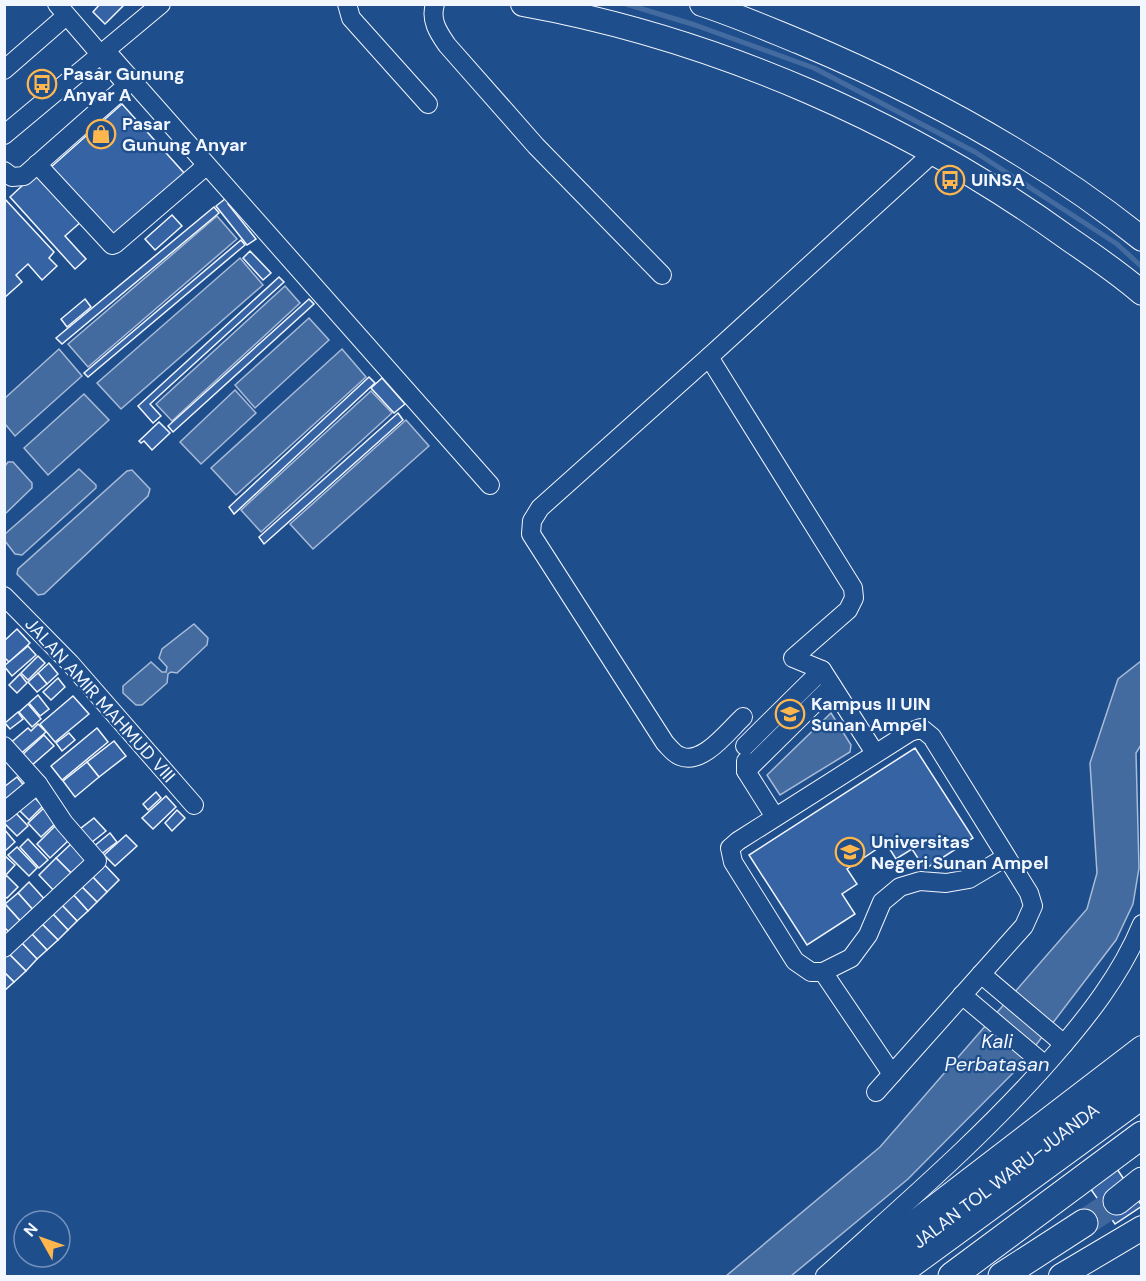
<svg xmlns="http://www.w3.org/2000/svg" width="1146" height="1281" viewBox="0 0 1146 1281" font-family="'DM Sans',sans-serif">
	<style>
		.water { fill: #446ba0; stroke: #a8bbd7; stroke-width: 1.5 }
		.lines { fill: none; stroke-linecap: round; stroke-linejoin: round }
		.stream { stroke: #446ba0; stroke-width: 5 }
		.building { fill: #3563a3; stroke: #f2f6ff; stroke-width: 1.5 }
		.highway-tunnel { stroke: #3f679d; stroke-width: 27; stroke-dasharray: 27 14; stroke-linecap: butt }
		.minor-casing { stroke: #f2f6ff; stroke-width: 20 }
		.major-casing { stroke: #f2f6ff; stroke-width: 26 }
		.highway-casing { stroke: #f2f6ff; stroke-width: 29 }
		.minor { stroke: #1f4e8c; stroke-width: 18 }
		.major { stroke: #1f4e8c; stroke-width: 24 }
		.highway { stroke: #1f4e8c; stroke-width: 27 }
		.labels { text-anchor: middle; stroke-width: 4.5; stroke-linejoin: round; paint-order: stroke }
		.poi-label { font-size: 18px; font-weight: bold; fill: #f2f6ff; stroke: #1f4e8c; text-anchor: start }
		.street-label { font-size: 18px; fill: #f2f6ff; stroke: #1f4e8c }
		.water-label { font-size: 20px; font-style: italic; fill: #f2f6ff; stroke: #1f4e8c }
	</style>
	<rect width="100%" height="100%" fill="#1f4e8c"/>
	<g class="water">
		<polygon points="217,216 237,239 88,367 68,344"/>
		<polygon points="240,258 263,285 121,409 97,383"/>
		<polygon points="285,286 300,303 172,421 156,404"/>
		<polygon points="309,318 329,340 255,408 235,385"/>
		<polygon points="59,349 82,376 15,436 5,424 5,398"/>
		<polygon points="342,349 366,377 236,495 211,468"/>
		<polygon points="235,390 256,413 201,464 180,442"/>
		<polygon points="371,391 392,413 261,532 241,510"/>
		<polygon points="84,394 109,420 48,475 24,448"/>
		<polygon points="406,420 429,446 313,549 290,524"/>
		<polygon points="8,462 13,462 32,483 32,488 5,514 5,466"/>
		<polygon points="79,469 96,485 96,488 22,555 15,554 5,541 5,534"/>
		<polygon points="132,470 150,489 148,496 44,594 38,595 17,574 18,569 127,471"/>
		<polygon points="194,624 208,638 207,645 177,673 171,672 168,674 167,683 142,705 136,705 123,693 123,686 151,662 162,672 166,672 167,667 159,658 162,649"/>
		<polygon points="1141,661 1141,745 1136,753 1139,868 1133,904 1116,940 1020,1066 908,1179 791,1276 726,1276 880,1147 1087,909 1097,873 1090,763 1118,679"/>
		<polygon points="831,713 851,745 850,752 780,795 767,775"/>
	</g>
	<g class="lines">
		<polyline class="stream" points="626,4 695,25 814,68 975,152 1117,244 1142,267"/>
	</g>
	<g class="building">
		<polygon points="100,4 125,4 105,24 93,12"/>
		<polygon points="122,104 185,174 113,239 50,168"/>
		<polygon points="38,171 82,221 65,236 86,259 75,269 10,197"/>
		<polygon points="230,195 234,200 228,204 256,239 247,245 216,206"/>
		<polygon points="4,198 54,252 49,258 57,266 42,280 28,264 16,275 22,282 4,298"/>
		<polygon points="214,207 219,213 62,344 56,338"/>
		<polygon points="172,215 182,226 155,250 145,239"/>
		<polygon points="241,240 245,245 88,377 84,373"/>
		<polygon points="250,251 271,273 263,280 243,258"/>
		<polygon points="279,277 284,282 150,404 161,416 153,423 138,406"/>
		<polygon points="85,299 91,307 67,327 61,319"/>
		<polygon points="309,299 314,304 173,432 168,426"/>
		<polygon points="369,377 375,383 234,514 229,507"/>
		<polygon points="382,378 405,404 394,413 371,388"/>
		<polygon points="398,413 403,420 264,544 259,537"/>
		<polygon points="159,422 170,433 152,450 144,441 141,443 139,441"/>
		<polygon points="17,629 30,643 9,662 4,657 4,641"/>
		<polygon points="28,646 36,655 12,676 4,666"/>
		<polygon points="38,656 45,663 28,680 21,673"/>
		<polygon points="49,663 58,674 47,684 38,673"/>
		<polygon points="38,673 47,684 37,692 28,682"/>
		<polygon points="20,674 27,683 17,693 9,685"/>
		<polygon points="58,678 65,687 51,700 43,692"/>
		<polygon points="38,695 49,709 40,716 29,703"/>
		<polygon points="73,696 89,714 55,742 40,724"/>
		<polygon points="28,704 41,719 32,727 19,712"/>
		<polygon points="18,712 23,719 10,729 5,723"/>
		<polygon points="38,724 46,732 18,756 8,745 28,728 31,731"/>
		<polygon points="97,728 108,742 62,780 51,766"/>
		<polygon points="69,733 75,740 62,751 56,743"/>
		<polygon points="44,735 54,746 31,766 22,755"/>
		<polygon points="114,741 126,756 99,777 87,762"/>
		<polygon points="915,748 973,838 925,869 912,849 896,859 886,843 847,869 857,884 842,894 855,914 807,945 749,855"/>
		<polygon points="87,762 99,777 75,797 63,781"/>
		<polygon points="17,777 26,788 4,805 4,787"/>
		<polygon points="156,792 161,798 148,810 143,804"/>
		<polygon points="33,796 43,806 29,820 19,810"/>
		<polygon points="166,796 176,807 153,829 142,818"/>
		<polygon points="46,806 59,820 41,837 28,823"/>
		<polygon points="12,809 28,826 17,836 4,823 4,816"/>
		<polygon points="177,810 185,818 172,831 165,823"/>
		<polygon points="94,818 106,831 87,846 76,832"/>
		<polygon points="55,826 69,840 50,858 37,844"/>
		<polygon points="4,829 15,842 5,851 4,850"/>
		<polygon points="110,833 117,842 100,855 93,847"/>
		<polygon points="126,835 137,846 115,866 104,855"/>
		<polygon points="28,839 48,860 39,868 20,847"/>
		<polygon points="72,843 90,860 74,876 56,858"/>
		<polygon points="17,847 37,868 29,876 8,855"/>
		<polygon points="4,855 15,865 5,876 4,876"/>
		<polygon points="56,858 74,876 56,893 39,875"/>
		<polygon points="102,862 119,880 107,892 90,874"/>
		<polygon points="90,874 107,892 97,902 79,884"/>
		<polygon points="7,876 18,887 7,898 4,896 4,878"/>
		<polygon points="29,882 47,902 35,912 18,893"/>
		<polygon points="79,884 97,902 88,911 71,892"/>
		<polygon points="71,892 88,911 77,921 60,903"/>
		<polygon points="18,893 35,912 23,924 5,904"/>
		<polygon points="60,903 77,921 68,930 51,912"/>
		<polygon points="5,904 23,924 11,934 4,927"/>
		<polygon points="51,912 68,930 58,940 40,922"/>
		<polygon points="40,922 58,940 47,950 30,932"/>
		<polygon points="30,932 47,950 37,959 20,941"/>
		<polygon points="20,941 37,959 26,971 8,953"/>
		<polygon points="8,953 26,971 14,982 4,972 4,956"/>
		<polygon points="4,972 14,982 4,991"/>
		<polygon points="1117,1169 1142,1206 1115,1224 1090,1188"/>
	</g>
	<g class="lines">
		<polyline class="highway-tunnel" points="1084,1223 1117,1201"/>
		<g class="minor-casing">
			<g id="minor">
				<polyline points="347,4 351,18 428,104"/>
				<path d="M435,4C430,20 438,32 447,45L536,146L662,275"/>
				<polyline points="106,51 490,485"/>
				<polyline points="4,70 66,16"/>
				<polyline points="4,135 161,4"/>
				<polyline points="37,164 112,245 115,244 206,166"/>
				<polyline points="4,171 12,177 24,176 125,87 125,83 57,4"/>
				<polyline points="709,357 853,588 854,598 848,610 793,658 822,670 875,753"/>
				<polyline points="4,596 70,663 194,805"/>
				<path d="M743,717C728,731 702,766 680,756C674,754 670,748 665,743L531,534L532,521L540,508L709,357L934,152"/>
				<polyline points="4,746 38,784 64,823 97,861 4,948"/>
				<polyline points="745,746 822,670"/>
				<polyline points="746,761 746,771 775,817"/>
				<polyline points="746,771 832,686"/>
				<polyline points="4,812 38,784"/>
				<polyline points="823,972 892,1074"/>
				<polyline points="981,974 1064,1044"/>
				<polyline points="962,995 1045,1065"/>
				<polyline points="876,1092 1024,926 1033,906 1029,893 932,737 921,728 910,732 738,841 730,848 733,862 795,961 811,972 823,972 851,958 868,935 882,902 900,887 920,881 946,883 969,879 1006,857"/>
				<path d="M825,1276C902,1206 982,1138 1051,1059C1087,1018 1121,975 1142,924"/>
			</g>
		</g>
		<g class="major-casing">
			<g id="major">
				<path d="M523,4C717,39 910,124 1069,239C1094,256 1119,273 1142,293"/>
				<path d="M702,4C736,15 768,29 800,42C919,92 1041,158 1142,239"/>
				<polyline points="841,1276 884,1246 1142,1048"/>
				<polyline points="897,1276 1142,1097"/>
				<polyline points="1061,1276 1142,1228"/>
			</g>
		</g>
		<g class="highway-casing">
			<g id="highway">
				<polyline points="1117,1201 1142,1181"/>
				<polyline points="871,1276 1142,1076"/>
				<polyline points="952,1276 1142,1135"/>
				<polyline points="1002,1276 1084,1223"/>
			</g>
		</g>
		<use href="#minor" class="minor"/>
		<use href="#major" class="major"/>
		<use href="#highway" class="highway"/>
	</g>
	<defs>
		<g id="bus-ring" transform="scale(1.5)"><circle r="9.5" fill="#1f4e8c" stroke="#ffb74d" stroke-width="1.5"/><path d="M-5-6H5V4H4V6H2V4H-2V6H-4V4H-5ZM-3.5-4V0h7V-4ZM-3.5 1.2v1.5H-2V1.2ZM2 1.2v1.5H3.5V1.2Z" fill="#ffb74d"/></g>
		<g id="shop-ring" transform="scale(1.5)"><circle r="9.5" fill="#1f4e8c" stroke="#ffb74d" stroke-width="1.5"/><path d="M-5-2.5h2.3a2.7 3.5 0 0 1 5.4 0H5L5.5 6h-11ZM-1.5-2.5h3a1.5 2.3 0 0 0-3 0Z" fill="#ffb74d"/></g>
		<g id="university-ring" transform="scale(1.5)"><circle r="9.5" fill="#1f4e8c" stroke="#ffb74d" stroke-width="1.5"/><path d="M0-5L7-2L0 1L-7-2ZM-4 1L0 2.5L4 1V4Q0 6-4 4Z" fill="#ffb74d"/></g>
	</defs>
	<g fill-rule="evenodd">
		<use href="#bus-ring" x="42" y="84"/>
		<use href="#shop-ring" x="101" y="134"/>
		<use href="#bus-ring" x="950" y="180"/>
		<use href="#university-ring" x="790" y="714"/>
		<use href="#university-ring" x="850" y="852"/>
	</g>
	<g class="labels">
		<g class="poi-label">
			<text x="63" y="80">Pasar Gunung<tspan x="63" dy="21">Anyar A</tspan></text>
			<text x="122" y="130">Pasar<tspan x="122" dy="21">Gunung Anyar</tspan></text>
			<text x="971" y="186">UINSA</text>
			<text x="811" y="710">Kampus II UIN<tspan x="811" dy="21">Sunan Ampel</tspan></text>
			<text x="871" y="848">Universitas<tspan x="871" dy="21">Negeri Sunan Ampel</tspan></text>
		</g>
		<g class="street-label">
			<text transform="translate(100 700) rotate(48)" y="6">JALAN AMIR MAHMUD VIII</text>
			<text transform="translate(1006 1176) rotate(-37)" y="6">JALAN TOL WARU–JUANDA</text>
		</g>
		<g class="water-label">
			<text x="997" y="1048">Kali<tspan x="997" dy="23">Perbatasan</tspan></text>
		</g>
	</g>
	<rect width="1146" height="1281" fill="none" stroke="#f2f6ff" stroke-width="12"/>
	<g transform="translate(42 1239) rotate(310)"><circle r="28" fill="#1f4e8c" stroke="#7391ba" stroke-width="1.5"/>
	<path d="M0-4.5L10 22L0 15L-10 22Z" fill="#ffb74d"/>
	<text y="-9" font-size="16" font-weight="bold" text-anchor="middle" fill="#f2f6ff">N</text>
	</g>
</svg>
